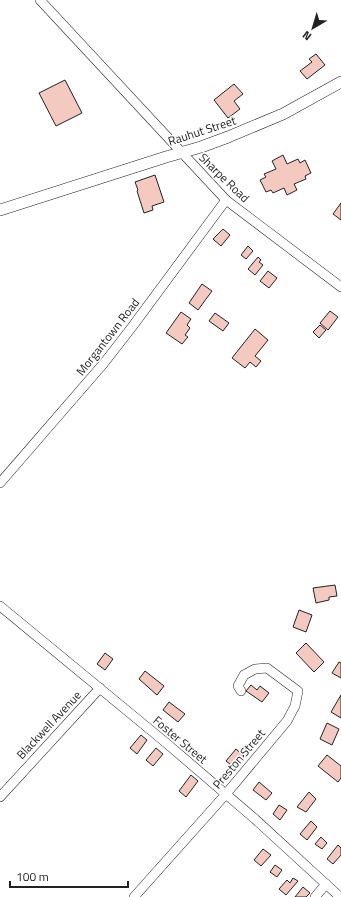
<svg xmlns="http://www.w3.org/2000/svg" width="341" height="897" viewBox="0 0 341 897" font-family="'Titillium Web',sans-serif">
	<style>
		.building { fill: #f3c9c0; stroke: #222 }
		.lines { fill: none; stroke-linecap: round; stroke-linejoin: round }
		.minor-casing { stroke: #222; stroke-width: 10 }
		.major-casing { stroke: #222; stroke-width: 12 }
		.minor { stroke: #fff; stroke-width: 9 }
		.major { stroke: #fff; stroke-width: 11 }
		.labels { text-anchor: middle; stroke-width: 3; stroke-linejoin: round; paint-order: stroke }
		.street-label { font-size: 12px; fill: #222; stroke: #fff }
	</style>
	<rect width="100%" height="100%" fill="#fff"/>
	<g class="building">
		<polygon points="316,54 325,65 307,79 300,71 312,62 309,59"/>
		<polygon points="65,80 82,113 56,126 39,93"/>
		<polygon points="234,84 243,94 234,101 240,109 228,118 214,100"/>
		<polygon points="283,155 287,164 298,159 300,163 305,160 311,173 305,176 306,179 294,184 297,190 287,195 284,188 273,193 271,190 266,192 260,180 266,177 264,174 276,169 272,161"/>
		<polygon points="155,175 164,202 152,206 153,210 144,213 137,191 138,190 135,182"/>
		<polygon points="341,203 341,220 333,214"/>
		<polygon points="223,229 230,235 221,246 213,239"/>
		<polygon points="248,246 253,251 246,259 241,255"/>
		<polygon points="258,257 261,260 259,262 263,265 255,275 248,269"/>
		<polygon points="268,271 277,278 269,288 260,281"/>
		<polygon points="202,284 212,291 198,310 189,303"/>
		<polygon points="330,311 338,317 328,330 320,323"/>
		<polygon points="181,312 191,319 187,325 190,328 185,335 188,337 182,344 166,333"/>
		<polygon points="215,313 229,323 223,331 209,321"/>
		<polygon points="320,325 326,330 319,338 313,332"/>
		<polygon points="255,329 268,340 255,356 261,361 256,367 250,362 245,368 232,358"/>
		<polygon points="335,585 337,596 329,597 329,600 316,603 313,588"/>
		<polygon points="299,610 312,615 306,632 293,627"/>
		<polygon points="306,643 324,662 314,672 296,653"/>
		<polygon points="105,653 113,659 105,670 97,664"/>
		<polygon points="339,662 341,663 341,678 332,673"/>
		<polygon points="145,671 164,686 157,695 139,679"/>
		<polygon points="251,685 257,690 260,686 269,693 262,702 246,691"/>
		<polygon points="341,695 341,718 331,712"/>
		<polygon points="169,702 185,714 178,722 163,710"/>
		<polygon points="327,723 339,729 332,745 320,739"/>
		<polygon points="141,735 147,740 137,754 130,748"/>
		<polygon points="156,748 163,754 153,766 146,760"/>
		<polygon points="236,749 244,756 235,768 226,761"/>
		<polygon points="327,755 341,766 341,778 338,782 318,766"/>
		<polygon points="191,775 198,781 186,797 179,791"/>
		<polygon points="259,782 272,793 266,800 253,790"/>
		<polygon points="309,792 316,799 306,812 297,807"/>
		<polygon points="279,805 287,810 280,820 273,814"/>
		<polygon points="311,821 317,827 307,840 300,834"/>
		<polygon points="321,837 327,843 322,849 315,844"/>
		<polygon points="338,845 341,848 341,855 333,864 327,859"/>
		<polygon points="263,849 271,855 261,866 254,860"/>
		<polygon points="275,865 282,870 277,877 270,872"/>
		<polygon points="293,878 298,881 286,895 279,889 287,880 290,883"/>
		<polygon points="303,887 310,893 306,897 295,897"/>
	</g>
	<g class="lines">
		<g class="minor-casing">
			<g id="minor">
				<polyline points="40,0 226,200 341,287"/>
				<polyline points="0,483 104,363 132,327 226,200"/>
				<polyline points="0,606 165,742 255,819 340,897"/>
				<polyline points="0,797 100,688"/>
				<polyline points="134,897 226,794 287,721 295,706 298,691 267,668 255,669 244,675 238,686 241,691"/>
				<polyline points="315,897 326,884"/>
			</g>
		</g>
		<g class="major-casing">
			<polyline id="major" points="0,210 166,157 201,147 228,137 283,114 341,82"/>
		</g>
		<use href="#minor" class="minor"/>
		<use href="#major" class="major"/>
	</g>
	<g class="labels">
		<g class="street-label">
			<text transform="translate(202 131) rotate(-18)" y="4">Rauhut Street</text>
			<text transform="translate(224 178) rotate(44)" y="4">Sharpe Road</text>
			<text transform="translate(108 337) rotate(-52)" y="4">Morgantown Road</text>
			<text transform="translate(49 725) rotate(-47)" y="4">Blackwell Avenue</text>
			<text transform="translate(180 740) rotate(40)" y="4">Foster Street</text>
			<text transform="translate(239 759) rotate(-50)" y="4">Preston Street</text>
		</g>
	</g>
	<g transform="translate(313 28) rotate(218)" stroke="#ffffff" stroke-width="3" paint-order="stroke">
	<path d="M0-3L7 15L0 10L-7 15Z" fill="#222222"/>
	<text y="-6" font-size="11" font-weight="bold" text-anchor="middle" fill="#222222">N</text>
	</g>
	<path d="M10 881v6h118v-6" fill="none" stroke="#222222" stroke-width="2"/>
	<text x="16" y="881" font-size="12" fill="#222222" stroke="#ffffff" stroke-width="3" paint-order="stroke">100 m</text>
</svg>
